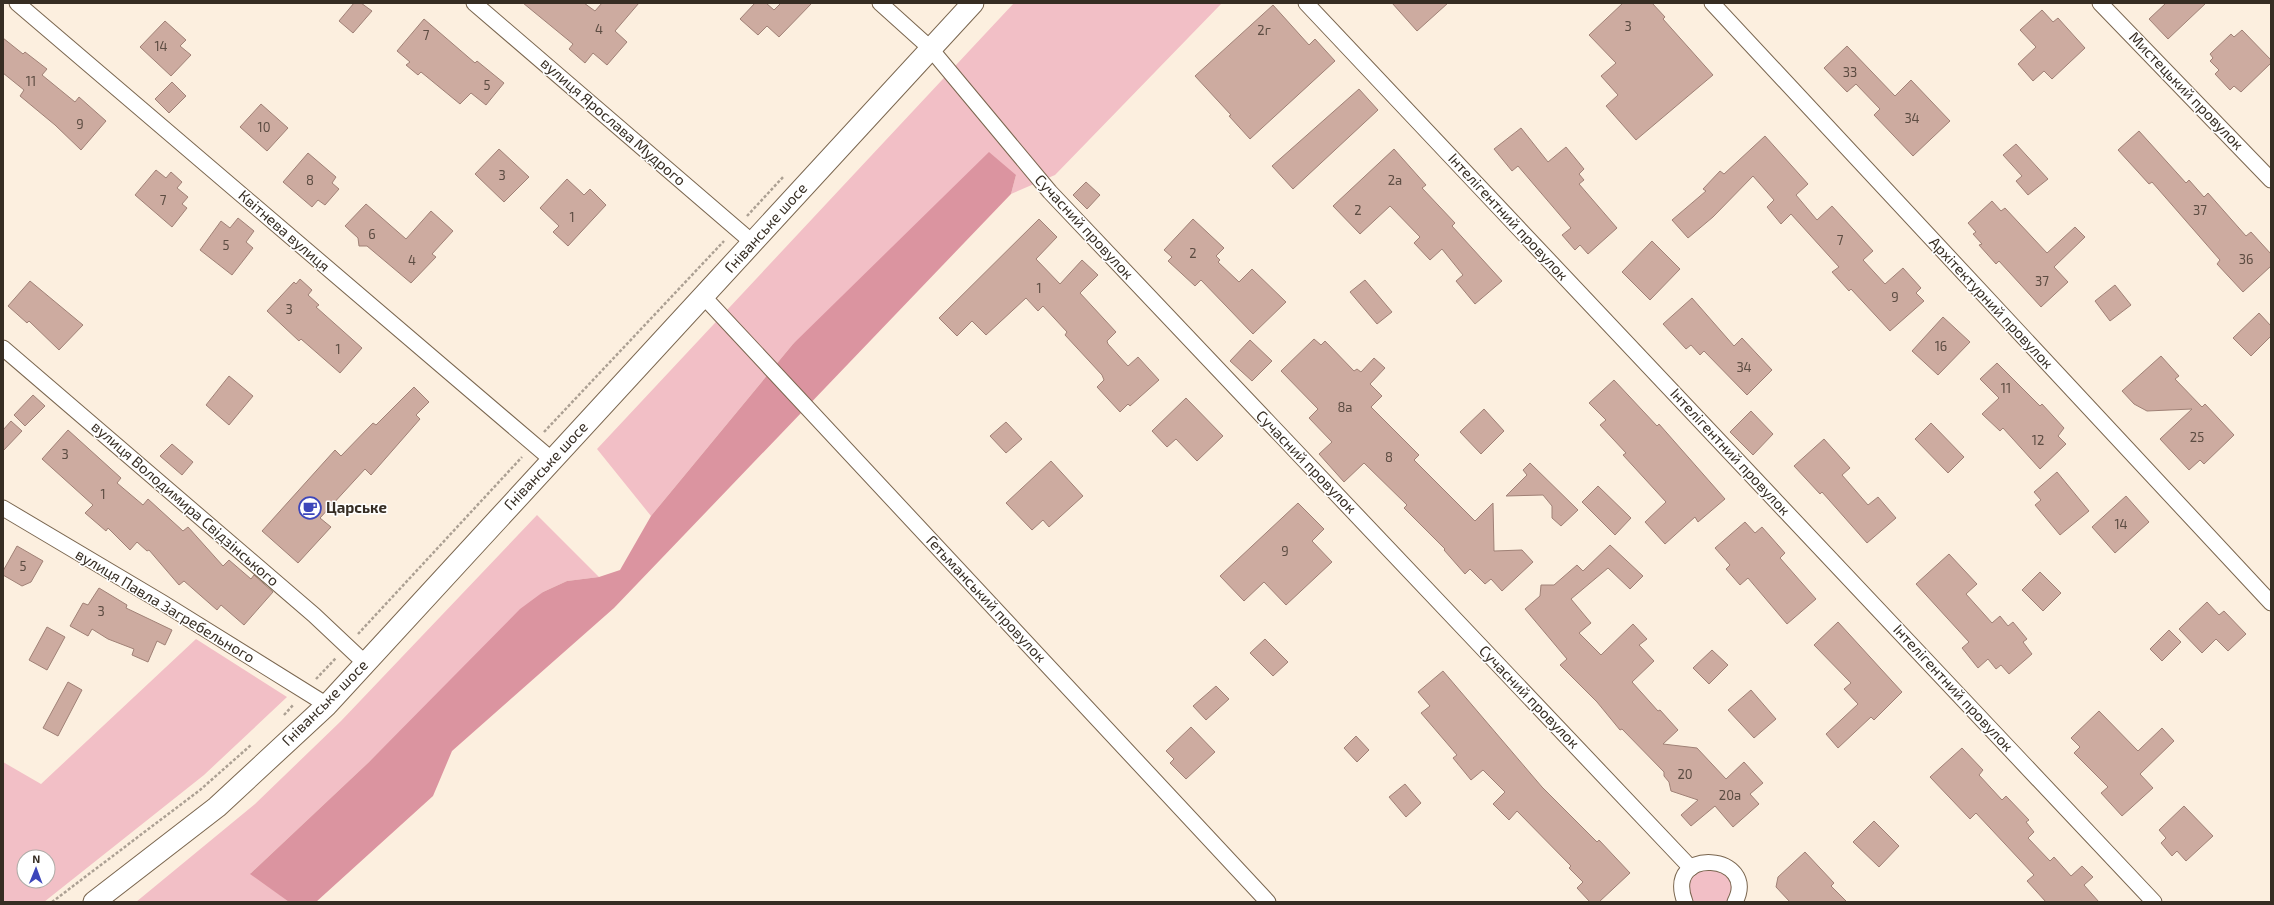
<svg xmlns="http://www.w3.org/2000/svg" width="2274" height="905" viewBox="0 0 2274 905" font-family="'Exo 2',sans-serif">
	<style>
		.green { fill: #f2bfc6; fill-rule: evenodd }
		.forest { fill: #db94a0 }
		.building { fill: #cdaba0; stroke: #a08176 }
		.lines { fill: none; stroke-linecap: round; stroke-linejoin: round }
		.street-casing { stroke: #7a664f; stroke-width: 17 }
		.secondary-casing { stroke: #7a664f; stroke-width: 23 }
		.path { stroke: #aca093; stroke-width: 2.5; stroke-dasharray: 3 2; stroke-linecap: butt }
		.street { stroke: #fff; stroke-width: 15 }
		.secondary { stroke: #fff; stroke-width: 21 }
		.labels { text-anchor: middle; stroke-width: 3; stroke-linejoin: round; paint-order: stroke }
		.number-label { font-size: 13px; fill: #5c4c42 }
		.street-label { font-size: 15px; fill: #362d23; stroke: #fff }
		.poi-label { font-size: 15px; font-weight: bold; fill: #362d23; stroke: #fff; text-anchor: start }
	</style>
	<rect width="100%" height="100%" fill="#fcefdf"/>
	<g class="green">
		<polygon points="1014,3 1222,3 1055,175 1011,194 1016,175 793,344 651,516 597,449"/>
		<polygon points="537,515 599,577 567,581 543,592 369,762 251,873 289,902 136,902 255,804 341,721"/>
		<path d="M196,639L287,697L204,775L44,902H3V762L41,784ZM24,857H48V881H24Z"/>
		<polygon points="1727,866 1735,902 1685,902 1687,873"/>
	</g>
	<polygon class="forest" points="989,152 1016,175 1011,194 614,608 452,751 433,796 316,902 289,902 250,874 369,762 520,609 543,592 567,581 599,577 620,570 651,516 793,344"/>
	<g class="building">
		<polygon points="354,3 361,3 372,11 353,33 339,21"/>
		<polygon points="523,3 584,3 595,11 602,3 639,3 615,31 627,42 607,65 593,53 585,63 569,49 573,44"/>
		<polygon points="755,3 766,3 774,10 781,3 812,3 779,37 767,26 758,35 740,19"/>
		<polygon points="1392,3 1448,3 1417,31"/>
		<polygon points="1623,3 1652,3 1665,17 1663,19 1713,75 1636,140 1606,106 1618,95 1601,76 1616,63 1589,35"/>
		<polygon points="2166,3 2206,3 2168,39 2149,19"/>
		<polygon points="1273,5 1309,45 1315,39 1335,61 1250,139 1229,116 1231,115 1195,76"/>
		<polygon points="2042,10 2053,22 2058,18 2085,48 2052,79 2044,71 2033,81 2018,64 2036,47 2020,30"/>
		<polygon points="424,19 475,63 477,61 504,83 486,105 471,93 460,104 421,72 418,75 406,65 410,62 397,51"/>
		<polygon points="165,21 186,40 180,46 191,55 171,76 140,47"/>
		<polygon points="2242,30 2271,60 2271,63 2241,92 2234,86 2230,90 2215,74 2219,70 2210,61 2213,58 2210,54 2231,34 2234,37"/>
		<polygon points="3,38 23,54 25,52 47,69 42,75 75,102 79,97 106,121 81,150 55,125 20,96 24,90 3,73"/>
		<polygon points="1847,46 1895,96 1911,80 1950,121 1913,156 1874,115 1880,109 1856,84 1847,92 1824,68"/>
		<polygon points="172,82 186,96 169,113 155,99"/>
		<polygon points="1359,89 1378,110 1293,189 1272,166"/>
		<polygon points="261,104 288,128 267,151 240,127"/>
		<polygon points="1521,128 1548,162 1566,147 1584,169 1579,174 1584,180 1579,184 1617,228 1588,254 1580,245 1575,250 1562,235 1571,228 1518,166 1512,171 1494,149"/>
		<polygon points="2139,131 2186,183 2189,180 2204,197 2208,193 2246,236 2251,232 2271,254 2271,266 2243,292 2217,264 2220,260 2152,182 2149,184 2118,150"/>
		<polygon points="1765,136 1808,184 1796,195 1817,220 1832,206 1873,251 1863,260 1885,284 1903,268 1921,288 1916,293 1924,301 1890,331 1851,289 1849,291 1832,272 1839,267 1791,214 1781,224 1767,207 1774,200 1753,176 1713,217 1688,238 1672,220 1706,191 1703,189 1720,171 1724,174"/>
		<polygon points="2016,144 2048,179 2028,195 2016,181 2022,176 2003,155"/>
		<polygon points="499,149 529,177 504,202 475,174"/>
		<polygon points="1394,149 1426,185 1422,188 1455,223 1452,226 1502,281 1475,304 1456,281 1463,275 1442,249 1430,260 1414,243 1420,237 1390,206 1360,234 1333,206"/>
		<polygon points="308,153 336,177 332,183 339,189 325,205 318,200 312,207 283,182"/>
		<polygon points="156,170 166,178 171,172 182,182 177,188 188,197 182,204 187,208 172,227 135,195"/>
		<polygon points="567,179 584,195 590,189 606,205 568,246 553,232 559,226 540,208"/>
		<polygon points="1086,182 1100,195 1087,209 1073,195"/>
		<polygon points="1992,201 2001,211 2005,208 2047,253 2075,227 2085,237 2054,267 2068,282 2041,307 1999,261 1996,264 1979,245 1982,244 1973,234 1976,232 1968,223"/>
		<polygon points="366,204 406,239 431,211 453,231 432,254 436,257 411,283 367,246 359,246 358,238 345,226"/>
		<polygon points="238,218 254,231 246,242 253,248 232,275 200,250 221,221 230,228"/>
		<polygon points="1039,219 1057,237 1036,259 1060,284 1082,260 1098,275 1080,293 1116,332 1107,341 1108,344 1128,366 1138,357 1159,380 1130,406 1128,404 1120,412 1097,387 1104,380 1102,375 1065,335 1067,332 1043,306 1038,311 1026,298 986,335 972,321 957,336 939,318"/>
		<polygon points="1193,219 1224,248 1216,256 1220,260 1218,262 1239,282 1252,269 1286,302 1253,334 1201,280 1195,286 1168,261 1172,257 1164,250"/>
		<polygon points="1652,241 1680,269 1650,300 1622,272"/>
		<polygon points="300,279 312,290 308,295 319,305 316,307 362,348 340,373 301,339 299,341 267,311 294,282 296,284"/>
		<polygon points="1365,280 1392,312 1377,324 1350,292"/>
		<polygon points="30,281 83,325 59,350 29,321 27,323 8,306"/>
		<polygon points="2115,285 2131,305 2110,321 2095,301"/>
		<polygon points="1692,298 1734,346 1742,338 1772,370 1747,395 1704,351 1700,355 1691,345 1686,349 1663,324"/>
		<polygon points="2259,313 2271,326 2271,336 2251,356 2233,338"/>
		<polygon points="1943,317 1970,342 1938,375 1912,351"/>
		<polygon points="1314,339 1321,345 1325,341 1354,371 1357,369 1361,372 1374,358 1385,368 1370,384 1382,396 1371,407 1419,455 1414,460 1475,521 1493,503 1494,551 1522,550 1533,562 1502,591 1491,579 1485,584 1470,569 1465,574 1444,550 1445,549 1404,508 1407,505 1364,463 1344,482 1319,454 1332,442 1309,418 1318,409 1281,371"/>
		<polygon points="1250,340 1272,361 1252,381 1230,361"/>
		<polygon points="2161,356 2179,376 2175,379 2202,407 2205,404 2234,435 2204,464 2200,460 2189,470 2160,439 2192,409 2147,411 2134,404 2122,391"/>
		<polygon points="1997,363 2040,406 2042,404 2064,428 2058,436 2066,444 2040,469 2003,428 2000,431 1982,414 1999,398 1980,379"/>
		<polygon points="229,376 253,396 229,425 206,405"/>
		<polygon points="1614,380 1657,426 1659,424 1725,499 1698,522 1695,517 1665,544 1645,522 1666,502 1623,455 1626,453 1600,425 1606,420 1589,403"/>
		<polygon points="414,387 429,402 416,415 420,419 371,475 365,469 320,518 331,527 298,563 262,531 335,450 341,456 373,423 376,425"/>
		<polygon points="33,395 45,406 25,426 14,415"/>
		<polygon points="1186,398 1223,436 1197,461 1176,439 1167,447 1152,431"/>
		<polygon points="1484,409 1504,431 1481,454 1460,432"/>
		<polygon points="1751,411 1773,434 1753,455 1730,432"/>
		<polygon points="11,421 22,431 3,451 3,430"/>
		<polygon points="1006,422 1022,439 1006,453 990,436"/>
		<polygon points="1931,423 1964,457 1948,473 1915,439"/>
		<polygon points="68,430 121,478 117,483 143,505 148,499 183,531 188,527 223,566 229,560 251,579 254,575 273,592 244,625 221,605 217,610 184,581 179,585 149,550 147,551 137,542 130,550 108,528 106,531 85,513 93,505 42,459"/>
		<polygon points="1824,439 1850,468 1842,475 1868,505 1878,497 1896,518 1867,543 1822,492 1820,494 1794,466"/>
		<polygon points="172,444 193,462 182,475 160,456"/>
		<polygon points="1051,461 1083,496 1049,527 1043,520 1032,530 1006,503"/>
		<polygon points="1530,463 1578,510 1561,526 1552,518 1552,506 1543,495 1506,496 1527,475 1523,470"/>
		<polygon points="2057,472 2089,511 2060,535 2035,505 2041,500 2034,492"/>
		<polygon points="1598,486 1631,518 1615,535 1582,502"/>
		<polygon points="2126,496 2149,522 2115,553 2092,527"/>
		<polygon points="1298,503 1324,529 1312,541 1332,562 1286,605 1264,582 1244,601 1220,576"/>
		<polygon points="1745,522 1755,533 1762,527 1785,553 1780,558 1816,599 1787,624 1748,578 1740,585 1726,569 1730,565 1715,548"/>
		<polygon points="1610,545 1643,576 1630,589 1608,568 1571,599 1591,623 1579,633 1601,655 1633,624 1647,639 1639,645 1654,661 1632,682 1658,711 1660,710 1678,730 1663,744 1697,748 1726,779 1744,762 1763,783 1750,794 1759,804 1733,827 1715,806 1691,826 1681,815 1698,800 1671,791 1669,782 1664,776 1664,772 1622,729 1620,730 1597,702 1560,665 1567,659 1525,609 1540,596 1541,585 1554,585 1577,565 1583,571"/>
		<polygon points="17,546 43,561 31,582 22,586 3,575 3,571"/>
		<polygon points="1949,554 1977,584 1966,594 1992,623 2000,616 2008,626 2013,622 2027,639 2023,642 2032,654 2009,674 2001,665 1996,669 1988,659 1978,668 1962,648 1969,642 1916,584"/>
		<polygon points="2040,572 2061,593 2043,611 2022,590"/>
		<polygon points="99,588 127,605 126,608 172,630 165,645 157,641 148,662 132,655 134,649 108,639 92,629 88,636 70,626 83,603 88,605"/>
		<polygon points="2207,602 2219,615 2224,611 2246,634 2228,651 2216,639 2202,653 2179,629"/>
		<polygon points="1838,622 1902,692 1874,720 1871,717 1838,748 1826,734 1858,704 1844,689 1851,683 1814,645"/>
		<polygon points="47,627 65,637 47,670 29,660"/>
		<polygon points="2169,630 2181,642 2162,661 2150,649"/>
		<polygon points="1265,639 1288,662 1273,676 1250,653"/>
		<polygon points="1712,650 1728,665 1709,684 1693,668"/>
		<polygon points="1443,671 1542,787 1597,842 1599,840 1630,873 1599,902 1590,902 1577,888 1583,882 1569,868 1571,866 1517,811 1509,820 1493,804 1505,792 1483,770 1471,780 1453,758 1457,755 1421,713 1430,706 1418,692"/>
		<polygon points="68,682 82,690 58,736 43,728"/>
		<polygon points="1216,686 1229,699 1206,720 1193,706"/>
		<polygon points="1751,690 1776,719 1754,738 1728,710"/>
		<polygon points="2099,711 2138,751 2162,728 2174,741 2140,774 2153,788 2122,816 2101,793 2108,787 2074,753 2080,747 2071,738"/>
		<polygon points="1191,727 1215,752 1186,779 1170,763 1174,759 1166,751"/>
		<polygon points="1356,736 1369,750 1357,762 1344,748"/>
		<polygon points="1962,748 1983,770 1979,775 2002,800 2006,796 2029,820 2026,822 2034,832 2028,838 2050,861 2054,857 2071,876 2082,866 2093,877 2084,885 2099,902 2046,902 2027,881 2034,875 1976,813 1970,819 1930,777"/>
		<polygon points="1405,784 1421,803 1406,817 1389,797"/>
		<polygon points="2184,806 2213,836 2186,861 2177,851 2172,856 2161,843 2166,838 2159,830"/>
		<polygon points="1874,821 1899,846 1879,867 1853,842"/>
		<polygon points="1805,852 1834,883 1831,886 1847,902 1790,902 1776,887 1778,877"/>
	</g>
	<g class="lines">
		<g class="street-casing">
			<g id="street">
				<polyline points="17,3 551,459"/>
				<polyline points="474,3 752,242"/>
				<polyline points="880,3 930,48 1050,192 1691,868"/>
				<polyline points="1306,3 2154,902"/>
				<polyline points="1712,3 2271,603"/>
				<polyline points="2100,3 2271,180"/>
				<polyline points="704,297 1268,902"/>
				<polyline points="3,348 314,615 365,663"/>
				<polyline points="3,508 163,603 327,705"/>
				<path d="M1685,902C1663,845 1760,854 1735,902"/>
			</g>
		</g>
		<g class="secondary-casing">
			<polyline id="secondary" points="94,902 217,807 327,705 973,3"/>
		</g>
		<g class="path">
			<polyline points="747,216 784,176"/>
			<polyline points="544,432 724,241"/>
			<polyline points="358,634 522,457"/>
			<polyline points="316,679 336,658"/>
			<polyline points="284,715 294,704"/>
			<polyline points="52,902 200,790 251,745"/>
		</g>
		<use href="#street" class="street"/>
		<use href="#secondary" class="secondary"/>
	</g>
	<defs>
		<g id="cafe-ring" transform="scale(1.15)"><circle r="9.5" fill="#fff" stroke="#3d46ba" stroke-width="1.5"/><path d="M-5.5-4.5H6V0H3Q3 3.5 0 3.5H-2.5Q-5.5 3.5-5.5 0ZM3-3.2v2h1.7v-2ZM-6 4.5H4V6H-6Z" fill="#3d46ba"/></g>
	</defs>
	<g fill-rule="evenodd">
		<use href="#cafe-ring" x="310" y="508"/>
	</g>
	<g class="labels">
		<g class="number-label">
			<text x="1628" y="31">3</text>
			<text x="599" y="34">4</text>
			<text x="1264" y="35">2г</text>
			<text x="426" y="40">7</text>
			<text x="161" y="51">14</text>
			<text x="1850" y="77">33</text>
			<text x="31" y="86">11</text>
			<text x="487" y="90">5</text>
			<text x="1912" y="123">34</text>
			<text x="80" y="129">9</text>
			<text x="264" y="132">10</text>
			<text x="502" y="180">3</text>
			<text x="310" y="185">8</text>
			<text x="1395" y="185">2а</text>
			<text x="163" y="205">7</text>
			<text x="1358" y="215">2</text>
			<text x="2200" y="215">37</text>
			<text x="572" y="222">1</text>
			<text x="372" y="239">6</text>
			<text x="1840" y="245">7</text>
			<text x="226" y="250">5</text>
			<text x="1193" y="258">2</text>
			<text x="2246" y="264">36</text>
			<text x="412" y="265">4</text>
			<text x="2042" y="286">37</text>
			<text x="1039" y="293">1</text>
			<text x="1895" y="302">9</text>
			<text x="289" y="314">3</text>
			<text x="1941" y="351">16</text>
			<text x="338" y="354">1</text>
			<text x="1744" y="372">34</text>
			<text x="2006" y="393">11</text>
			<text x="1345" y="412">8а</text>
			<text x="2197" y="442">25</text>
			<text x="2038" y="445">12</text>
			<text x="65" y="459">3</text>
			<text x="1389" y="462">8</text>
			<text x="103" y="499">1</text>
			<text x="2121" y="529">14</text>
			<text x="1285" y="556">9</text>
			<text x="23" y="571">5</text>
			<text x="101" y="616">3</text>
			<text x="1685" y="779">20</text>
			<text x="1730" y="800">20а</text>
		</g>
		<g class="street-label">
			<text transform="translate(2186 91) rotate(46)" y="5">Мистецький провулок</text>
			<text transform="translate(613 122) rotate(41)" y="5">вулиця Ярослава Мудрого</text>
			<text transform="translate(1508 217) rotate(47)" y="5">Інтелігентний провулок</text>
			<text transform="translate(1084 227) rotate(47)" y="5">Сучасний провулок</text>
			<text transform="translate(766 228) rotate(-48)" y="5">Гніванське шосе</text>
			<text transform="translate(284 231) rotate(41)" y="5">Квітнева вулиця</text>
			<text transform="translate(1991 303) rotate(47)" y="5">Архітектурний провулок</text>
			<text transform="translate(1730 452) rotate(47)" y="5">Інтелігентний провулок</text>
			<text transform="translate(1306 462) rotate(46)" y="5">Сучасний провулок</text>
			<text transform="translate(546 466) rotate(-47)" y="5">Гніванське шосе</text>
			<text transform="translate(185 504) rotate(41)" y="5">вулиця Володимира Свідзінського</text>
			<text transform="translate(986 599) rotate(47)" y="5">Гетьманський провулок</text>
			<text transform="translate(165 606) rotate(31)" y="5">вулиця Павла Загребельного</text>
			<text transform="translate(1953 688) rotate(47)" y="5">Інтелігентний провулок</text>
			<text transform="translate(1529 697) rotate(46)" y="5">Сучасний провулок</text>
			<text transform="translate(325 703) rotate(-45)" y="5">Гніванське шосе</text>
		</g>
		<g class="poi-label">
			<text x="326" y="513">Царське</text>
		</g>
	</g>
	<rect width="2274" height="905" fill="none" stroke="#362d23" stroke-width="8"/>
	<g transform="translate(36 869) rotate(1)"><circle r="19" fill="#ffffff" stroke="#afaba7"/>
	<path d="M0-3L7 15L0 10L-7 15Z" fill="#3d46ba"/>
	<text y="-6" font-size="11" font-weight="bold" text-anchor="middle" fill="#362d23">N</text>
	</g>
</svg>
